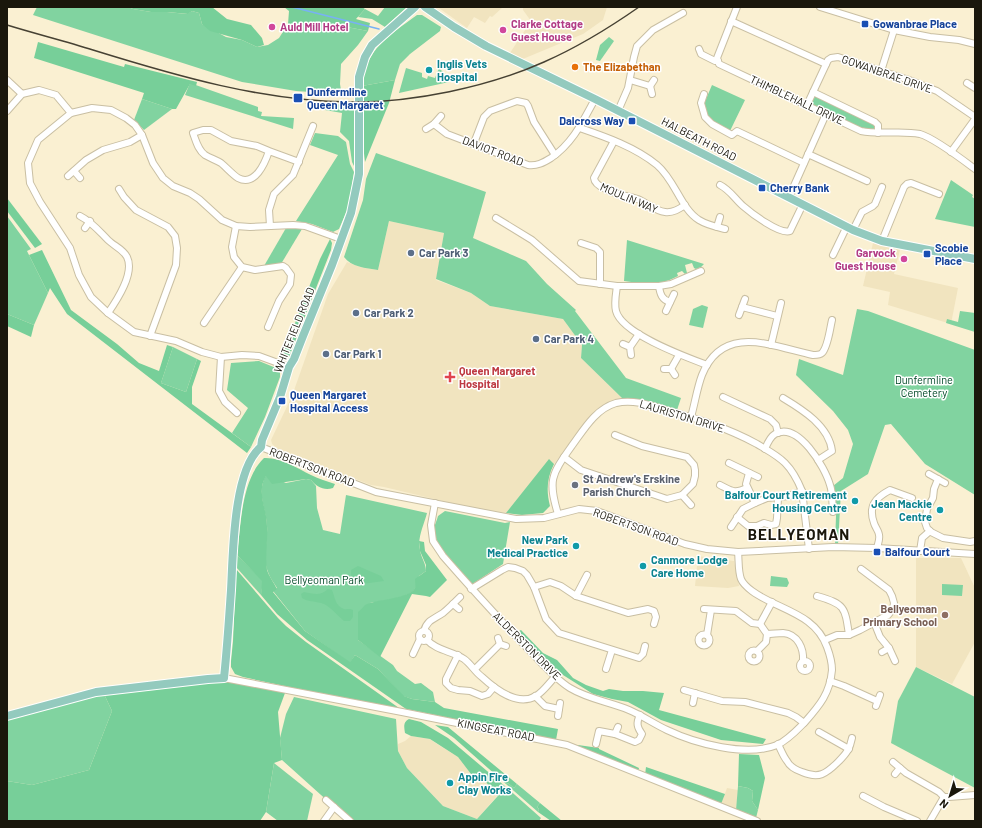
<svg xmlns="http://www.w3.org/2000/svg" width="982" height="828" viewBox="0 0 982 828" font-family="Barlow,sans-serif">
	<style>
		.built { fill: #f1e4bf }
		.green { fill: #81d3a0 }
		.forest { fill: #77cf99 }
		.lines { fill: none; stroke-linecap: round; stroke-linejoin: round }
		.stream { stroke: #78b1f5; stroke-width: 1.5 }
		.minor-casing { stroke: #c9bfa3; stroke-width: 8 }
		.major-casing { stroke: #fff; stroke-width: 10 }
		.minor { stroke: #fff; stroke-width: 6 }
		.major { stroke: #93cabe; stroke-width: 8 }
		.rail { stroke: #464133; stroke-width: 1.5 }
		.transit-dot { fill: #1a4fb4; stroke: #fff; stroke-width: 1.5 }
		.hotel-dot { fill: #d1479c; stroke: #fff; stroke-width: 1.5 }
		.food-dot { fill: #e8710a; stroke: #fff; stroke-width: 1.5 }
		.culture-dot { fill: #0f9aa8; stroke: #fff; stroke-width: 1.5 }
		.service-dot { fill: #5c6f8a; stroke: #fff; stroke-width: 1.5 }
		.health-dot { fill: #e0444e; stroke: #fff; stroke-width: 1.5 }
		.worship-dot { fill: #6b7280; stroke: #fff; stroke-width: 1.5 }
		.education-dot { fill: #8d6e63; stroke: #fff; stroke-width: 1.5 }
		.labels { text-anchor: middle; stroke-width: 3; stroke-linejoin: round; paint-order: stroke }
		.hotel-label { font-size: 11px; font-weight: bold; fill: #b23c85; stroke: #fff; text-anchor: start }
		.transit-label { font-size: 11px; font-weight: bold; fill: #164399; stroke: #fff; text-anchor: start }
		.culture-label { font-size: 11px; font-weight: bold; fill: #0d838f; stroke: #fff; text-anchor: start }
		.food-label { font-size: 11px; font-weight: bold; fill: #c56008; stroke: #fff; text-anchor: start }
		.street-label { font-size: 11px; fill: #1a170c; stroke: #fff }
		.service-label { font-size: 11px; font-weight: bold; fill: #4e5e75; stroke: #fff; text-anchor: start }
		.health-label { font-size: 11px; font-weight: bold; fill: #be3a42; stroke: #fff; text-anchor: start }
		.park-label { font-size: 11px; fill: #004927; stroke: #fff }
		.worship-label { font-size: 11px; font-weight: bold; fill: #5b616d; stroke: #fff; text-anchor: start }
		.education-label { font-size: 11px; font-weight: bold; fill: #785e54; stroke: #fff; text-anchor: end }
		.district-label { font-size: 15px; font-weight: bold; letter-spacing: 1px; fill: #1a170c; stroke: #fff }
	</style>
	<rect width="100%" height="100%" fill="#faf0d2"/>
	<g class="built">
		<polygon points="440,7 503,7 492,17 490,16 485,23 474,17 467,28 439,8"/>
		<polygon points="523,7 607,7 603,20 583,34 518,61 508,56 531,21 523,10"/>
		<polygon points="389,221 444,233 436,280 471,293 490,306 563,319 582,345 581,358 623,399 593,413 554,464 549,460 506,513 472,508 384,487 371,485 278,449 272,444 271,440 292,396 328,294 347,262 360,267 378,270"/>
		<polygon points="873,243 900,250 894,274 958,288 951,324 888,305 890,292 863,286"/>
		<polygon points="698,556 734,561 739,586 728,588 695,586"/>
		<polygon points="916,558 961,558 975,588 975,642 952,684 916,667"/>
		<polygon points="411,736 430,739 434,742 458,757 471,774 486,782 497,796 477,819 443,806 407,768 398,751 398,744 405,741"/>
		<polygon points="727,788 738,790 736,810 721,804"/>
	</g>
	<g class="green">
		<path d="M37,7H128L133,9L151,12H167L187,14L192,11L199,13L202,24L226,37L242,40L257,47L268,45L279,38L288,24C316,22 341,25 368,31L358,45L341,64L340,84L341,90L339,94L296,91L242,82L33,15Z"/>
		<polygon points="385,7 407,7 385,27 372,19 358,17 365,9 378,16"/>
		<path d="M417,15H422L441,27L440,31L410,54L400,64L395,80L362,86C366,48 389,36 417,15Z"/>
		<polygon points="609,37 614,41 600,61 596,60 600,45"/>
		<polygon points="406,68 422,73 422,77 427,79 428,76 435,78 439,68 448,77 449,82 399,93"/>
		<polygon points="190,83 258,107 258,111 262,112 261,116 294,118 293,129 185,95"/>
		<path d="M712,85L745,100L730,131C716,123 709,122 703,106Z"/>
		<polygon points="814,97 818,97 875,124 876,128 874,130 861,128 813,106 811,101"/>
		<polygon points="142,99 172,109 144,130 134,120"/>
		<polygon points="305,103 354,105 355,168 352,162 349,141 340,132 342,113 325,110"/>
		<polygon points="315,133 338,136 346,142 350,164 354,172 349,206 339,229 333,232 312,224 296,221 338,155 310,145"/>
		<path d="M376,153L486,192L473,238L526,261L547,284L576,310L575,311L626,378L681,398L677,410L639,399H623L581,358L582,345L563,319L490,306L471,293L436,279L444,233L389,221L378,270C366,268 351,267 344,257L363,200L366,179Z"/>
		<polygon points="951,180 973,195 972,197 975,199 975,227 935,219"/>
		<polygon points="7,216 31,249 27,251 48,293 34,325 7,314"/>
		<polygon points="286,228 302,229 281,264 264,266"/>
		<path d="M627,240L704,264L701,267L696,269L694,268L692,263L685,265L687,273L685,274L682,271L677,273L678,276C657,287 646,284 624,281Z"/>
		<polygon points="702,305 708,307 703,328 689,325 693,309"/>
		<polygon points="857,309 868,311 975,350 975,495 925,464 891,424 885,425 868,474 841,491 838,545 835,545 836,516 833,486 843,478 853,444 848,430 833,411 796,375 799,359 843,375"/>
		<polygon points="960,311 975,313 975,332 946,323 947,319 958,322"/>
		<polygon points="173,347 197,359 186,392 161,383"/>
		<polygon points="259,361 276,368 280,371 280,377 265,417 251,447 232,433 248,408 227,390 231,363"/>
		<path d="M266,475L286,483L306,479L311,480L316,486L317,508L323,530L340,534L346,495L427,513C424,525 417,538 420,550C421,558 426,563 426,571L419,576C418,581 417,587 413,591C406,598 381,601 370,603L358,640L393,665L397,671L415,684L421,683L433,692L435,702L412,699L403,696L378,669L355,655L350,663L305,631L273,591L277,588C274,583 270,578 268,572C262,558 268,541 267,526C266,508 256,493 266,475Z"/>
		<path d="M445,511L505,523L510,522L503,564L471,585C460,571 434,547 434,528C435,524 437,520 438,516Z"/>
		<polygon points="237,555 263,581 261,595 236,567"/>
		<polygon points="771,576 787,578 789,583 787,587 770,586"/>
		<polygon points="942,584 963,585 962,596 942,595"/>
		<polygon points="916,667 975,697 975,788 891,743 898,701"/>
		<polygon points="104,694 112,711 89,770 32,785 7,781 7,719"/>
		<polygon points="294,697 396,719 398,751 407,768 443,806 477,819 506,787 541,818 539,821 350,821 282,760 280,738 286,714"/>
		<polygon points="274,763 313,794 307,821 278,821 266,812"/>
		<polygon points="508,783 514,788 517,784 540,803 537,807 539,809 538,812 506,784"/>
		<polygon points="738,786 748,788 753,791 752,801 758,810 756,818 736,810"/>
	</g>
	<g class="forest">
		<polygon points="128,7 212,7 227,19 251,25 262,38 264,45 257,47 242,40 210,31 202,24 199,13 192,11 188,14 167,12 151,12 133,9"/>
		<path d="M284,7H362L365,9L356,19L370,23L368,31C341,25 316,22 288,24L289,11Z"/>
		<polygon points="38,42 124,67 125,64 197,82 196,86 190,84 176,109 172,109 142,99 144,93 34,58"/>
		<polygon points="395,80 389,103 365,162 362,137 362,86"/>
		<polygon points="7,198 42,244 35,248 7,211"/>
		<polygon points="330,239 332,243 331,250 289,357 285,360 281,359 320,259"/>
		<polygon points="42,250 71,310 117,344 139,363 159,371 167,345 173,347 161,383 186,392 197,359 201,361 192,387 192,404 251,447 247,453 67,314 50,288 48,293 29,255"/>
		<polygon points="7,314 34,325 31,337 7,326"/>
		<path d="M264,458C280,457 297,468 311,475C319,479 327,481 335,484L333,488C324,491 317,487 311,480L306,479L272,484L266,476C256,493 267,508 267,526C268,541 265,555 267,570C269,576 274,583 277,589L273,592L305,631L350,662L355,655L378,669L404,696L412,699L435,702L444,708L558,729L556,740L406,709L307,640L277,614L261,595L262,581L237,555C241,525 241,480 264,458Z"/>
		<path d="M549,459L554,464C547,478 546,490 550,506L543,513L522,515L506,513Z"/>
		<path d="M419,541L424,542L425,551L447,580L430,597L426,596L412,594L380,657L358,640V612C361,610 363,607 365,605C376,599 409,599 415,588C416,586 415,582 415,579L426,571V565L420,551Z"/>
		<polygon points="358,566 381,576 384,581 362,584 351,577 351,570"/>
		<polygon points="236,569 278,618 286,626 306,642 399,708 289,687 243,677 235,674 231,667 231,661 233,641"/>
		<path d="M328,589L332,590C335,597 335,606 344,609C347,610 349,608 353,610V617L350,621H344C337,615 329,605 321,603C314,601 308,602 302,598L301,594L304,592C314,594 321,596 328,589Z"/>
		<polygon points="521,630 543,653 557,660 573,678 586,685 603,691 609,689 623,691 643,691 664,693 659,710 766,739 763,744 721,740 661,720 628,702 612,699 593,694 563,675 544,659 517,632"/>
		<polygon points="215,681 237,683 285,693 278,712 282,760 274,763 266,812 260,821 7,821 7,781 32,785 89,770 112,711 104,694"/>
		<path d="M409,719L421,722L448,738L506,787L497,796L486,782L471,774L458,757L430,739L411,736L405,733C404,727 403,722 409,719Z"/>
		<polygon points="435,725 448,727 517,784 514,788 508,783 506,784 454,738"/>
		<polygon points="578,745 599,748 599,749 639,768 638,772 578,747"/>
		<polygon points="739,754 759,755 765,778 758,810 752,801 753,791 748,788 738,786"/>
		<polygon points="646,767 725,794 721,804 645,775"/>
		<polygon points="540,803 562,821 551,821 538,812 539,809 537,807"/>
	</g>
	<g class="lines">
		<polyline class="stream" points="292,7 379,29"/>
		<g class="minor-casing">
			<g id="minor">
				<polyline points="820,7 894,30 930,37 959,40 975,44"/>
				<polyline points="731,21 826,64"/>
				<path d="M699,49L701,54L715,61H718L719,64L861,131C881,135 901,130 920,134C934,138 963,160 975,169"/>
				<polyline points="718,61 717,58 737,7"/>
				<polyline points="881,71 894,30"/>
				<polyline points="7,80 22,94"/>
				<polyline points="630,80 650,86 654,80"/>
				<polyline points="967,83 975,88"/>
				<polyline points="650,86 652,94"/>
				<polyline points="813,92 875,122 878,125 878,133"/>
				<polyline points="704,94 701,103 705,117 712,124 732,135 737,131 804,163"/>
				<polyline points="807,105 828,60 831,58 838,57 909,80 937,91 975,117"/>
				<polyline points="7,111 22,94 39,90 56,95 71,113"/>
				<polyline points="618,111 628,88 634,57 637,46 653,30 683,13"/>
				<path d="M434,124L447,134L528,165C537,166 543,163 551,158C573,143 583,121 595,99"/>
				<path d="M580,128C606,137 635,147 657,165C675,180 681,209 699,220C707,225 717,227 725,229"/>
				<polyline points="426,129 434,124 441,116"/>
				<path d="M614,141L594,178C595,191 630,196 640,200C648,204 656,211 665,212C673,213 679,209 685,205"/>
				<polyline points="474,143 484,117 490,111 517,101 526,103 528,106 534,122 555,155"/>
				<path d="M269,151L257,146L231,141L211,130H203L193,133C196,141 198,150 205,155C210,158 216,160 221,163C227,168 232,174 238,178C255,187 265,163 269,151L299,162"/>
				<polyline points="951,152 975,119"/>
				<polyline points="808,154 867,181"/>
				<polyline points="74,171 80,178"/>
				<polyline points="68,176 86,160 103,150 130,142 142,135"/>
				<path d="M720,185C730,190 735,199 743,206C751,213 780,235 790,231L803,204"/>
				<polyline points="119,189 124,197 136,210 168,227 175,236 177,248 176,265 150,336"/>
				<polyline points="789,197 826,114"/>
				<path d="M80,216C92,222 99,231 108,240C114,246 123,249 127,257C135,273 117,300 108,313"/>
				<polyline points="496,218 532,240 579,281 617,286 659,286 671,284 701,271"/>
				<polyline points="236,226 232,247 234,257 242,267 255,270 283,266 286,268 291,275 290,284 279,301 268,327"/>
				<polyline points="270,226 269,210 274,194 293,175 313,126"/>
				<polyline points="717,227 720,217"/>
				<polyline points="85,228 90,221"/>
				<polyline points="853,230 862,212 873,206 875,204 882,187"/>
				<polyline points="882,241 904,187 907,184 911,183 939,194"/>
				<polyline points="581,243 596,248 600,252 600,284"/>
				<polyline points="833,255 847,226"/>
				<path d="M617,286C616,294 614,303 616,311C622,334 686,357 707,365"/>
				<path d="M659,286C660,294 662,300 670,302"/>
				<polyline points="742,307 777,316"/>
				<polyline points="666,311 674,294"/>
				<polyline points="739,315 745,299"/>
				<polyline points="204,323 242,267"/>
				<polyline points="623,344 630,347 631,355"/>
				<polyline points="771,345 781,303"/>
				<polyline points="630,347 639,334"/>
				<polyline points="221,357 219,391 225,402 237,413"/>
				<polyline points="289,367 259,356 242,355 221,357 202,352 176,341 134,332 108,313 91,297 79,275 70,248 40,202 30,183 28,163 38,140 71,113 92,108 111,110 126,118 135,125 142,135 153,163 163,178 173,186 190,193 199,199 222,220 236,226 250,227 293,225 305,226 341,239"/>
				<polyline points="664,369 671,369 675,375"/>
				<polyline points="671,369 679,355"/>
				<polyline points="723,397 770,419 776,425 778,433"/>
				<path d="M783,398C803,410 829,426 832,451L818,460"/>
				<path d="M691,417C695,403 697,388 702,375C723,323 772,346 813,355C816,355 820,355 822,353C828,347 830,328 832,320"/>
				<polyline points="261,447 376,492 516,519 544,518 579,509 597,511 685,544 707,549 738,552 833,547 877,548 975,554"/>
				<path d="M765,449C767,444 770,437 775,434C798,421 825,467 830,485C833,493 832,504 833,512"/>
				<polyline points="564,457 581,470 667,499 682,495 693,484 695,476 695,470 694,465 687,457 642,446 615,435"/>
				<polyline points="729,463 758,477"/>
				<polyline points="749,473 746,484 755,503"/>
				<polyline points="929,474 945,483"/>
				<polyline points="938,479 934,489 933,498 927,509 925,522 927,528 931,532 943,538 970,542 975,541"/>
				<path d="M720,485C732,491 734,494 747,488"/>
				<polyline points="682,495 691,505"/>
				<path d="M435,503L431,525L433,541L443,556C471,588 499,619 528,649C542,663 554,678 570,688C588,699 610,702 629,710C643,716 654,724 667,730C696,744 747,757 777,745C788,740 797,730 805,722C820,705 830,693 832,670C832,661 830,655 827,647C815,613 778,610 752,591C748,588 743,584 741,579C738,571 739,561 738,552"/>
				<path d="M558,514C548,481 551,475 571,447C583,431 595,409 616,403C633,399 650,405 666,410C698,419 728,428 757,444C767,450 777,455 785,463C793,471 798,481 802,491L809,549"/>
				<polyline points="737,517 748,526 757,526 764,523 771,525 776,524 777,518 778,498"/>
				<polyline points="731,527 743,509 755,503 767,498 789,496 802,491"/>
				<path d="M877,548C878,544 880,539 879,535C879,531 875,527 874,523C868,506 875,498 890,490L912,498"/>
				<polyline points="920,551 922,538 930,531"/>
				<polyline points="534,587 550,582 561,586 576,596 628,613 648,609 654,611 656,617 654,624"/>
				<polyline points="471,589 502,570 508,567 515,568 523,571 527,575 534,587 546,619 559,633 639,658 643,654 645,646"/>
				<polyline points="576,596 587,575"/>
				<path d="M817,596C845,604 845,607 849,635"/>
				<polyline points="453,604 459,609"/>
				<polyline points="704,609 736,611 752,623 760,624 772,602"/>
				<polyline points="874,622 880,637 889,648 895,661"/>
				<circle cx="424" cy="636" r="5"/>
				<path d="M424,631C427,620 434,619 443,613C449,608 455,602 460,597"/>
				<path d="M767,634C772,634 778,633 783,633C798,634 804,649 803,661"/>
				<circle cx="704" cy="640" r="5.5"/>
				<polyline points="707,635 711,610"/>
				<polyline points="498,638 500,644 506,646"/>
				<path d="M427,640C437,651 452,651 464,659C471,664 475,672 482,677C495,689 517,707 536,696C544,691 549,683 555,677"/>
				<polyline points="825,640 837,635 849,635 860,630 888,615 893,609 894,603 892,596 889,590 861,569"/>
				<circle cx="754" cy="656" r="5.5"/>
				<polyline points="757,651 766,642 767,634 760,624"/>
				<polyline points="882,652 889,648"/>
				<polyline points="413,654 420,639"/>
				<polyline points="458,655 446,679 446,683 451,688 458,690 470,691 482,696 488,694 494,687"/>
				<circle cx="805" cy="666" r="5"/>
				<polyline points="475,669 500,644"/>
				<polyline points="606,669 612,650"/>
				<polyline points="224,678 402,712 567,745 757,821"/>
				<polyline points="830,681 844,686 877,701"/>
				<polyline points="684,690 722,701 745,702 788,713 796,717 804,723"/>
				<polyline points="535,696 545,706 559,709"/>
				<polyline points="693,703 695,693"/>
				<polyline points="876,706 880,695"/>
				<polyline points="558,716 560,703"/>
				<polyline points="819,732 849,749"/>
				<polyline points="615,734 618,727"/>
				<path d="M596,744L599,731L615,734L635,742L639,740L642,734C637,727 636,723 640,715"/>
				<path d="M778,744C781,750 783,756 787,761C790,767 796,770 802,772C819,779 826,774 838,762C846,754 850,749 852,738"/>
				<polyline points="893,762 906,773 939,792 944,797 949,797 975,795"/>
				<polyline points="895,774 900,768"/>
				<polyline points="863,796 884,807 917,821"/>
				<polyline points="326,800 350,821"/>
				<polyline points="324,821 334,807"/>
				<polyline points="930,821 944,797"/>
			</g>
		</g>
		<g class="major-casing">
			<g id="major">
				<polyline points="425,7 454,27 486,46 595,99 853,230 882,241 975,259"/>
				<path d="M7,716L96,692L208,679L224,678C227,649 229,620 231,590C233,556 233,469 261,447L262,440L280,397L289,367L294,359L303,336L332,265L351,213L359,174V77L365,57L372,45L415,7"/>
			</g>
		</g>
		<use href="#minor" class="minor"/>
		<use href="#major" class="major"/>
		<path class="rail" d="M7,25C36,34 65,41 93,50C177,76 262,101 350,102C412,103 488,87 544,62C578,47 609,28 639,7"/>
	</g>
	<g class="transit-dot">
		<rect x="861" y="20" width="8" height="8" rx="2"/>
		<rect x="293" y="93" width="10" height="10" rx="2"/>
		<rect x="628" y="117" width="8" height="8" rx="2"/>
		<rect x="758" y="184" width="8" height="8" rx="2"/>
		<rect x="923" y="250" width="8" height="8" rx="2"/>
		<rect x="278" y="397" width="8" height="8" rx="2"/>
		<rect x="873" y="548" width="8" height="8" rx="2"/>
	</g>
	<g class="hotel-dot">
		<circle cx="272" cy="27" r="4"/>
		<circle cx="503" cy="30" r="4"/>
		<circle cx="904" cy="259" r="4"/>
	</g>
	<circle class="food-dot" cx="575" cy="67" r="4"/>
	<g class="culture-dot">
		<circle cx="429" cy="70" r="4"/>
		<circle cx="855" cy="501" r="4"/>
		<circle cx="940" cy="510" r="4"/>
		<circle cx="576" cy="546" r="4"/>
		<circle cx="643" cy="566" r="4"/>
		<circle cx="450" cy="783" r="4"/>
	</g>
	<g class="service-dot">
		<circle cx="411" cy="253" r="4"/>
		<circle cx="356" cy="313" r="4"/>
		<circle cx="536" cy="339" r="4"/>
		<circle cx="326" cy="354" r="4"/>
	</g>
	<path class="health-dot" d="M448 371h4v4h4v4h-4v4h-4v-4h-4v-4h4z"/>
	<circle class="worship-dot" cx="575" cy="485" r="4"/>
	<circle class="education-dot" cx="945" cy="615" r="4"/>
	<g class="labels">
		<g class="hotel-label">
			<text x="511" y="28">Clarke Cottage<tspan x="511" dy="13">Guest House</tspan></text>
			<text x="280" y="31">Auld Mill Hotel</text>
			<text x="896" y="257" text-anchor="end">Garvock<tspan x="896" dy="13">Guest House</tspan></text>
		</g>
		<g class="transit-label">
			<text x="873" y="28">Gowanbrae Place</text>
			<text x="307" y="96">Dunfermline<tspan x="307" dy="13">Queen Margaret</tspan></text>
			<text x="624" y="125" text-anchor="end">Dalcross Way</text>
			<text x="770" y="192">Cherry Bank</text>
			<text x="935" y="252">Scobie<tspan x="935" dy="13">Place</tspan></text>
			<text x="290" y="399">Queen Margaret<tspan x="290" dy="13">Hospital Access</tspan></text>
			<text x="885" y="556">Balfour Court</text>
		</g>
		<g class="culture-label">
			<text x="437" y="68">Inglis Vets<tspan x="437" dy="13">Hospital</tspan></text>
			<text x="847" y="499" text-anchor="end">Balfour Court Retirement<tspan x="847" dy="13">Housing Centre</tspan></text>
			<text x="932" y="508" text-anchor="end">Jean Mackie<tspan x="932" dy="13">Centre</tspan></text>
			<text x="568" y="544" text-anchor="end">New Park<tspan x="568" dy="13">Medical Practice</tspan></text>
			<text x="651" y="564">Canmore Lodge<tspan x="651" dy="13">Care Home</tspan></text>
			<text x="458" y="781">Appin Fire<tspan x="458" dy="13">Clay Works</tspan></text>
		</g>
		<g class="food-label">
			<text x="583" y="71">The Elizabethan</text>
		</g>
		<g class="street-label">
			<text transform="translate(887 74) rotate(19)" y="4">GOWANBRAE DRIVE</text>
			<text transform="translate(797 100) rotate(25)" y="4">THIMBLEHALL DRIVE</text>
			<text transform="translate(699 139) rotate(27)" y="4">HALBEATH ROAD</text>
			<text transform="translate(493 151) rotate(21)" y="4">DAVIOT ROAD</text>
			<text transform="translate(629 198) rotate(23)" y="4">MOULIN WAY</text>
			<text transform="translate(294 330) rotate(-68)" y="4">WHITEFIELD ROAD</text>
			<text transform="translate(682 416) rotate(17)" y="4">LAURISTON DRIVE</text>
			<text transform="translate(312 467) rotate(21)" y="4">ROBERTSON ROAD</text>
			<text transform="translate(636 527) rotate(20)" y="4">ROBERTSON ROAD</text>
			<text transform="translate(527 646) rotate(45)" y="4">ALDERSTON DRIVE</text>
			<text transform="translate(496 730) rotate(11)" y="4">KINGSEAT ROAD</text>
		</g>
		<g class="service-label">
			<text x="419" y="257">Car Park 3</text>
			<text x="364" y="317">Car Park 2</text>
			<text x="544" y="343">Car Park 4</text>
			<text x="334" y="358">Car Park 1</text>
		</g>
		<g class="health-label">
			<text x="459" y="375">Queen Margaret<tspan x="459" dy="13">Hospital</tspan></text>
		</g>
		<g class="park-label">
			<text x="924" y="384">Dunfermline<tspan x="924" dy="13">Cemetery</tspan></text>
			<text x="324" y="584">Bellyeoman Park</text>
		</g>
		<g class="worship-label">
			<text x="583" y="483">St Andrew's Erskine<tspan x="583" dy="13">Parish Church</tspan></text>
		</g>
		<g class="education-label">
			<text x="937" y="613">Bellyeoman<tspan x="937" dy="13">Primary School</tspan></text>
		</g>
		<g class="district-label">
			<text x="799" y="540">BELLYEOMAN</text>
		</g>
	</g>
	<rect width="982" height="828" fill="none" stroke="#1a170c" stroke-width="16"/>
	<g transform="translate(950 796) rotate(218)" stroke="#ffffff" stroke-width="3" paint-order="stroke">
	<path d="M0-3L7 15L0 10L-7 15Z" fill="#1a170c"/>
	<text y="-6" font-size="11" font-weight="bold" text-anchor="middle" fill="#1a170c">N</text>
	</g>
</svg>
